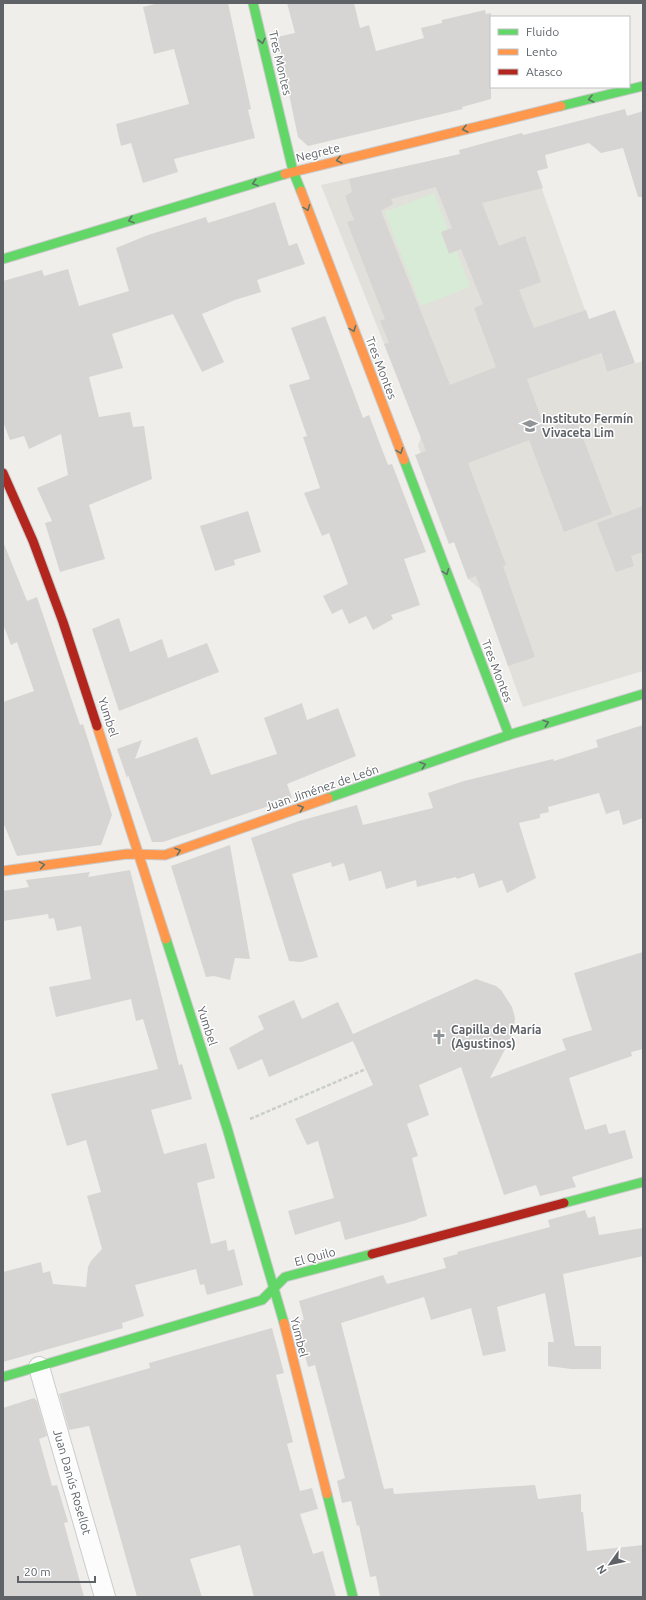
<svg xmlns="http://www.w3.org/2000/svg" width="646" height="1600" viewBox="0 0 646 1600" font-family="Ubuntu,sans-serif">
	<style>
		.education { fill: #e2e0da }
		.green { fill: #d8ebd6 }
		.building { fill: #d6d5d3; fill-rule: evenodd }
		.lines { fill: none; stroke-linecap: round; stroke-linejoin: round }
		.street-casing { stroke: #cbcccc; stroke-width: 22 }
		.fast-casing { stroke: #cacacb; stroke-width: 11 }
		.slow-casing { stroke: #cacacb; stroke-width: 11 }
		.jam-casing { stroke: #cacacb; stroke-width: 11 }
		.path { stroke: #cacfcc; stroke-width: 2.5; stroke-dasharray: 4 2; stroke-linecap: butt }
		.street { stroke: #fdfcfc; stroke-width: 20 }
		.fast { stroke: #63d668; stroke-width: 9 }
		.slow { stroke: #ff974d; stroke-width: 9 }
		.jam { stroke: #b3261e; stroke-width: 9 }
		.oneway { stroke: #607468 }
		.labels { text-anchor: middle; stroke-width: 3; stroke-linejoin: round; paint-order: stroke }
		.street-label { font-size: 12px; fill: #5f6368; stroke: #fff }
		.poi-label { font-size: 12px; font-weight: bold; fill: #5f6368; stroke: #fff; text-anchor: start }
	</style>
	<rect width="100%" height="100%" fill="#efeeea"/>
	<polygon class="education" points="522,133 607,372 643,361 643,671 523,707 480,589 468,579 418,446 421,437 321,185 475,151 474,146"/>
	<polygon class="green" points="434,193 470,287 421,306 385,212"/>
	<g class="building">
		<polygon points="159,3 228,3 251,109 248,110 255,138 174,159 178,172 143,183 131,143 121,146 116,124 189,104 174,49 154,54 143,7"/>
		<polygon points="287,3 354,3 360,28 369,25 376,51 424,38 421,28 442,23 442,20 485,10 486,14 491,13 491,99 462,107 463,109 308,146 298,137 277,37 295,33"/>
		<path d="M625,109L627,116L643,111V197H638L623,148L601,153L589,143L545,155L548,168L537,171L543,188L482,203L499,246L525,236L541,282L519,290L534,328L586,310L589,319L615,310L635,363L607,372L601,353L527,379L545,429L575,417L612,514L564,532L529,440L468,463L506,565L503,566L535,657L508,666L476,576L468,579L454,542L449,544L415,455L426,451L384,344L389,343L380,321L385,319L347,222L354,220L345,196L352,192L349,179L460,154L459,150L522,133L523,135L555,127ZM436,187L452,228L441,232L449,254L461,249L483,304L474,308L496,367L450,385L381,211L393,204L391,199Z"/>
		<polygon points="275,202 289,246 297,243 305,264 257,280 261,292 235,300 202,314 224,362 202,372 173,314 112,334 123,368 89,377 99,417 130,412 133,427 144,426 152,479 89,505 105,559 60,572 45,523 52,521 37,488 68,475 61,434 29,449 24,436 10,440 3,422 3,281 42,270 44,276 68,269 79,306 129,291 116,248 148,235 206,217 208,223"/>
		<polygon points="325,316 363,418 369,415 388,465 392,464 426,552 404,559 420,605 391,615 393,619 373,630 366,616 349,624 342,609 332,614 323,596 348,584 329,533 322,536 304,493 320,488 303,437 307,436 289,385 310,379 291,328"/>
		<polygon points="643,506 643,552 631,556 634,566 616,572 597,523"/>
		<polygon points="248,511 261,552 234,560 235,565 215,571 200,526"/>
		<polygon points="4,544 27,601 37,597 80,725 83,724 112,815 101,845 17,856 3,822 3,702 34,691 17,642 11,645 3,624"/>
		<polygon points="119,618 130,652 162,639 168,658 207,643 219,672 119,711 92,629"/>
		<polygon points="302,703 307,720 338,708 356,756 287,784 292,798 163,842 152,842 128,775 127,778 117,749 142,740 135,759 197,737 211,775 277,754 264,718"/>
		<polygon points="643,725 643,818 623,825 619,810 606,814 599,793 548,807 549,812 540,814 540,818 519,823 536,878 507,893 502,880 479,888 474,873 457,879 456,877 417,887 416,880 386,889 381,871 349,881 344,863 332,867 331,862 292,874 318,957 301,962 289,961 251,838 299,821 357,805 363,825 433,808 428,793 464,781 553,759 554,761 598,747 596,740"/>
		<polygon points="230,845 250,959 235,958 230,980 214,976 206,977 171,866"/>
		<polygon points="130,870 179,1065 182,1064 192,1099 151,1110 164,1154 206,1143 215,1178 197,1183 211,1244 226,1240 228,1251 234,1249 243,1285 207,1295 204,1284 200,1285 196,1269 135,1285 144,1316 122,1323 123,1328 3,1362 3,1272 41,1262 43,1273 50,1271 53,1284 86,1287 88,1267 91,1261 102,1249 87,1196 101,1192 86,1140 67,1146 51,1094 158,1069 143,1019 136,1021 131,999 56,1017 49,987 91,979 81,926 57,931 54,918 49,919 48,914 3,921 3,891 29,887 26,880 90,872 88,877"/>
		<polygon points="643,952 643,1049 631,1052 632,1056 569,1078 585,1130 606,1124 609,1134 625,1130 633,1158 572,1177 576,1187 540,1196 536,1185 504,1195 461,1067 419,1085 429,1115 407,1124 418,1156 412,1158 427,1216 417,1219 417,1220 345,1240 340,1221 295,1235 288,1211 334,1198 318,1141 307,1145 295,1119 373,1085 353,1041 269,1077 262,1059 238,1070 229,1048 264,1029 258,1016 294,1000 302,1019 338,1002 353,1034 476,979 496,986 501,990 512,1007 515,1018 513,1034 490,1078 566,1050 562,1039 592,1030 574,973"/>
		<polygon points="585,1210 588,1218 595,1216 599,1235 643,1228 643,1256 563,1274 575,1346 601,1346 601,1369 571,1369 548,1366 548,1342 554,1342 545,1293 497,1307 506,1351 483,1356 471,1308 431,1320 424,1297 341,1323 384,1489 393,1488 394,1494 535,1485 538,1499 581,1494 581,1512 583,1512 587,1551 643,1545 643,1597 380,1597 376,1576 370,1577 359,1525 357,1526 351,1501 342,1503 337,1481 345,1478 315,1365 308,1367 296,1321 304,1320 299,1301 383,1275 387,1284 446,1268 443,1258 458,1254 457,1252 550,1227 548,1220"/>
		<polygon points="272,1328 284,1373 276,1375 293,1442 287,1444 300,1491 312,1488 318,1509 300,1514 313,1554 323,1551 336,1597 254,1597 240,1545 190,1559 202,1597 137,1597 89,1426 69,1430 59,1394 150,1368 149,1363"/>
		<polygon points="34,1398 37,1401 47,1436 39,1439 52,1486 57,1485 68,1522 64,1523 84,1597 3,1597 3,1408"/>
	</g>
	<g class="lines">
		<g class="street-casing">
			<polyline id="street" points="39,1367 105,1597"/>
		</g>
		<g class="fast-casing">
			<g id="fast">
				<polyline points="253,3 293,171 301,191"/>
				<polyline points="561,106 643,86"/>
				<polyline points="3,259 285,174"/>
				<polyline points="404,460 509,735"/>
				<polyline points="328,798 509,735 643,694"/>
				<polyline points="166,939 227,1128 284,1323"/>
				<polyline points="564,1203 643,1182"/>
				<polyline points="3,1377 262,1300 285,1277 372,1254"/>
				<polyline points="327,1494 353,1597"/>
			</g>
		</g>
		<g class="slow-casing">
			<g id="slow">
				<polyline points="285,174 561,106"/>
				<polyline points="301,191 404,460"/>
				<polyline points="97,726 166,939"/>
				<polyline points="3,871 127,854 165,855 328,798"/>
				<polyline points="284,1323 327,1494"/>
			</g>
		</g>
		<g class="jam-casing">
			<g id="jam">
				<polyline points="3,473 33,541 63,622 97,726"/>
				<polyline points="372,1254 564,1203"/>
			</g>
		</g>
		<polyline class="path" points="250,1119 366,1069"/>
		<use href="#street" class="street"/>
		<use href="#fast" class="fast"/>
		<use href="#slow" class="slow"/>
		<use href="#jam" class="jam"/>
	</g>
	<defs><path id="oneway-chevron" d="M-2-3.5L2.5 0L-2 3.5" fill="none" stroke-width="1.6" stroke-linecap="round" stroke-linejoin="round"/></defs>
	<g class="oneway">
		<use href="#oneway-chevron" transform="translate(262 41) rotate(77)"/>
		<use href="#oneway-chevron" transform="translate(591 99) rotate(166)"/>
		<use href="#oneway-chevron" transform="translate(465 129) rotate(166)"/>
		<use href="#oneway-chevron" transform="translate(339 160) rotate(166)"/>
		<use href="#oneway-chevron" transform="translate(255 183) rotate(163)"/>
		<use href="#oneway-chevron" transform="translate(307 208) rotate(69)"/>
		<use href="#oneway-chevron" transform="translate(131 220) rotate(163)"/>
		<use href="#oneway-chevron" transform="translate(353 329) rotate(69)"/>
		<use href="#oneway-chevron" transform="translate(400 451) rotate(69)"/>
		<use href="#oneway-chevron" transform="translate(446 572) rotate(69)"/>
		<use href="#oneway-chevron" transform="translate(546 723) rotate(-18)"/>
		<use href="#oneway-chevron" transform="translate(423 765) rotate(-19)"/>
		<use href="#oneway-chevron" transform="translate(301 808) rotate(-19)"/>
		<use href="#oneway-chevron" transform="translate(178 851) rotate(-19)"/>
		<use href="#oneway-chevron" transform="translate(42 865) rotate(-9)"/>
	</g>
	<defs>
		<g id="school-bare" transform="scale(1.2)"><path d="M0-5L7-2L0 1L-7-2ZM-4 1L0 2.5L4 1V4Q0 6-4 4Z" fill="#919496" stroke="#fff" stroke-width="2.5" paint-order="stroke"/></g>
		<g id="church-bare" transform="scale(1.2)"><path d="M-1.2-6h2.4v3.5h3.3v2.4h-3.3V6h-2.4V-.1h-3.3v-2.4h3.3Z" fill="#919496" stroke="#fff" stroke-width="2.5" paint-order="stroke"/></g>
	</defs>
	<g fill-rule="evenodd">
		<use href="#school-bare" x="530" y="426"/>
		<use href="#church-bare" x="439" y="1037"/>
	</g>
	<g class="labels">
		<g class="street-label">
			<text transform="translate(280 63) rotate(77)" y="4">Tres Montes</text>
			<text transform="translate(318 153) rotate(-14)" y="4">Negrete</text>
			<text transform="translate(381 368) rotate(69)" y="4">Tres Montes</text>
			<text transform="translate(497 671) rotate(69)" y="4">Tres Montes</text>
			<text transform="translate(108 717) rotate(72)" y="4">Yumbel</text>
			<text transform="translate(322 788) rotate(-19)" y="4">Juan Jiménez de León</text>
			<text transform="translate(207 1026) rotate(72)" y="4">Yumbel</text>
			<text transform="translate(315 1257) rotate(-15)" y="4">El Quilo</text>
			<text transform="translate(299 1337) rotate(76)" y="4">Yumbel</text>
			<text transform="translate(72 1482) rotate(74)" y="4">Juan Danús Rosellot</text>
		</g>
		<g class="poi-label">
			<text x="542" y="423">Instituto Fermín<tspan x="542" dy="14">Vivaceta Lim</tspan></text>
			<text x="451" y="1034">Capilla de María<tspan x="451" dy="14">(Agustinos)</tspan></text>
		</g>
	</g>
	<rect width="646" height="1600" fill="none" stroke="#5f6368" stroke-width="8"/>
	<rect x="490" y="16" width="140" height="72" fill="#ffffff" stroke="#bfc1c3"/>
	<rect x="498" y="29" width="20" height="6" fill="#63d668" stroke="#bfc1c3"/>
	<text x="526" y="36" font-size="12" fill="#5f6368">Fluido</text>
	<rect x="498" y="49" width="20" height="6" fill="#ff974d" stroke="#bfc1c3"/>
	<text x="526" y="56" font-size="12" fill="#5f6368">Lento</text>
	<rect x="498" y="69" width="20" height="6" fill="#b3261e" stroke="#bfc1c3"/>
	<text x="526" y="76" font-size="12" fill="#5f6368">Atasco</text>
	<g transform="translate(610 1564) rotate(237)" stroke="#ffffff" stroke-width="3" paint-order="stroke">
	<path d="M0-3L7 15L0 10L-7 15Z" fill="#5f6368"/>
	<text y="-6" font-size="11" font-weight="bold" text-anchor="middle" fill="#5f6368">N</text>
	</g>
	<path d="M18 1576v6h77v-6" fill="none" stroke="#5f6368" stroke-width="2"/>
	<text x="24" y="1576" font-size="12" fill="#5f6368" stroke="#ffffff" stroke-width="3" paint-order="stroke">20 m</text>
</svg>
